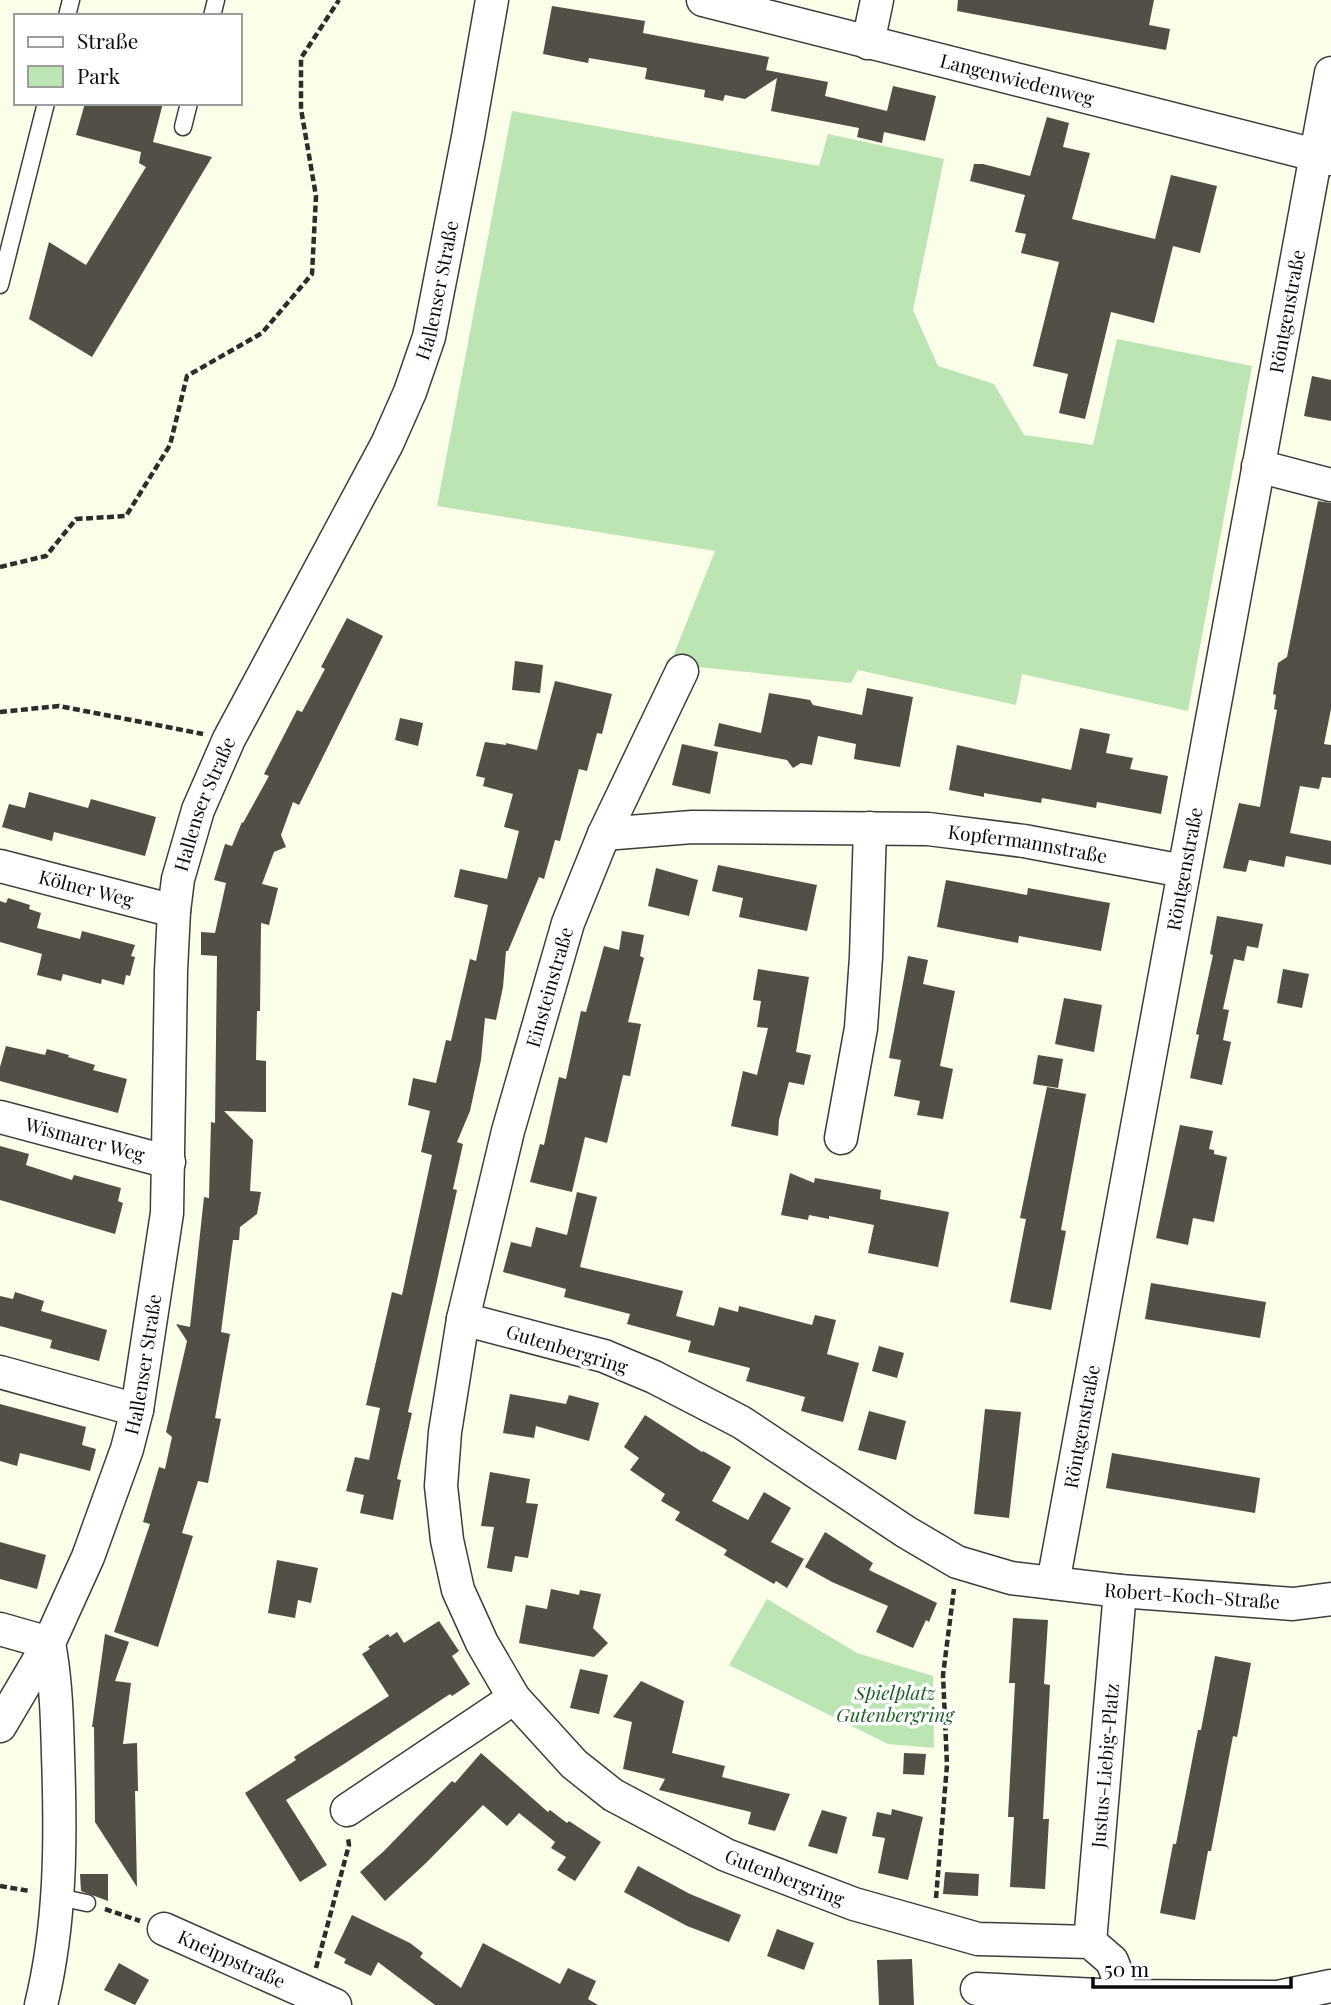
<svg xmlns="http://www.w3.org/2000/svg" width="1331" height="2005" viewBox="0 0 1331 2005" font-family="'Playfair Display',serif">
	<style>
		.green { fill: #bde5b4 }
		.building { fill: #524f47 }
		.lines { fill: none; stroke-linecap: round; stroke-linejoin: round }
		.lane-casing { stroke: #3d3d3d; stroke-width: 19 }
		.street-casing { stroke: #3d3d3d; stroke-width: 35 }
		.path { stroke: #2c2c2c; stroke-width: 4.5; stroke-dasharray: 7 3.5; stroke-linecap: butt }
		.lane { stroke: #fff; stroke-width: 16 }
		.street { stroke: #fff; stroke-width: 32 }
		.labels { text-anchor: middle; stroke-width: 7; stroke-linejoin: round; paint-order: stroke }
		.street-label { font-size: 19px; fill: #0a0a0a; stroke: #fff }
		.park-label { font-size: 19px; font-style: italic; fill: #1f5d27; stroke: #fff }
	</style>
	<rect width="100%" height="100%" fill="#fbfee8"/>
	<g class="green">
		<polygon points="512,111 819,166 828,134 944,159 913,310 938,366 994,384 1024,435 1093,445 1117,339 1252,366 1188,711 1022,674 1016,705 858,670 851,683 670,664 715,551 437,506"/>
		<polygon points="767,1599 857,1653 933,1676 934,1748 888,1744 729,1665"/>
	</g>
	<g class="building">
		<polygon points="958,0 1154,0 1149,25 1170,29 1166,50 957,11"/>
		<polygon points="552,6 645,21 643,33 769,57 766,70 828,82 825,96 887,111 893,86 936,96 925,141 884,132 882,143 857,137 859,128 771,111 777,78 745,99 725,95 723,101 704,97 705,90 645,79 647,68 589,58 588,63 543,54"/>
		<polygon points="85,103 163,103 153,142 212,157 92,357 29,319 49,242 86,265 146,167 139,163 141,152 76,135"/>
		<polygon points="1047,117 1069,123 1063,147 1090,153 1072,219 1155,239 1171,175 1217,186 1200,253 1173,246 1154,323 1111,312 1085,419 1059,413 1068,374 1033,366 1059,262 1021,253 1026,234 1015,232 1025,195 970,181 974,164 983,164 1030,176"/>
		<polygon points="1312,376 1331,380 1331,421 1304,416"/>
		<polygon points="1318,501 1331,503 1331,709 1324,744 1331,745 1331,778 1322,777 1319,789 1300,786 1290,833 1331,841 1331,865 1286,856 1284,867 1249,860 1246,872 1223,868 1239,803 1260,807 1277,710 1274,709 1276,695 1273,694 1278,663 1287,657"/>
		<polygon points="347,618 383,636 299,805 293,802 281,835 286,847 274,852 262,884 278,888 269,925 261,923 260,1011 257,1011 256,1060 266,1061 266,1112 224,1111 253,1140 250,1191 261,1192 257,1214 240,1227 239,1240 233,1240 221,1332 230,1334 215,1418 221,1419 208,1483 198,1481 182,1533 193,1536 158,1647 114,1632 150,1524 143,1522 159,1467 165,1469 172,1437 166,1432 187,1341 176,1324 190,1327 204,1197 209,1198 211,1122 215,1123 217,956 201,955 201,932 215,933 226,883 214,880 225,844 232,846 242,822 243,823 269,776 264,774 297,710 302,712 325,669 321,667"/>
		<polygon points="515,661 543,665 540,693 512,690"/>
		<polygon points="555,681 612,694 602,734 597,733 587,771 579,769 560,841 555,840 544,879 539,877 508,951 506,951 503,987 496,1020 485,1018 481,1060 470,1111 457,1142 463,1144 453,1189 457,1190 408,1412 412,1413 397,1479 401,1480 393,1520 360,1513 364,1495 346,1491 355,1457 369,1460 380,1408 366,1405 392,1292 402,1295 432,1155 421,1152 430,1111 408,1105 413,1078 436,1083 446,1040 451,1041 470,959 476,961 488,905 454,897 460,869 507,879 519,831 504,827 513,794 483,786 485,778 476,776 485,742 506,745 506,743 537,750"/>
		<polygon points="867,688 913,697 900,767 854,759 856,744 818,736 812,765 801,763 793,768 787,760 714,746 719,723 761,733 769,693 810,700 813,705 862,715"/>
		<polygon points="400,718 423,723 418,746 395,740"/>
		<polygon points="1080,728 1110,734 1106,753 1133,758 1130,769 1168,776 1161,814 1097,802 1096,808 1042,798 1041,803 984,793 984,797 949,790 957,745 1071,770"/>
		<polygon points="682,744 718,752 710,794 672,785"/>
		<polygon points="29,792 88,808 91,799 156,817 145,856 54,832 52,841 2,827 9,804 25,808"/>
		<polygon points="718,865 817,885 807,931 739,917 743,898 712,891"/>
		<polygon points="656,868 698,880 689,916 648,906"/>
		<polygon points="946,880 1027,895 1028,888 1110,903 1101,951 1019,936 1018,943 937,927"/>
		<polygon points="8,898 30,905 29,909 41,913 37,928 80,939 82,931 135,945 131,956 135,957 130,976 126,975 124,985 102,979 101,984 63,974 61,981 37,975 42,954 0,942 0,901 6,903"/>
		<polygon points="1217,916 1263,924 1258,948 1247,946 1244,961 1234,959 1223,1009 1229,1010 1223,1040 1231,1042 1222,1085 1190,1078 1199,1035 1196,1034 1213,955 1210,954"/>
		<polygon points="622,931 644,935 640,956 644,958 628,1022 641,1024 630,1076 623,1075 607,1143 585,1137 572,1192 530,1182 540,1144 544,1145 559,1077 566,1079 581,1011 586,1012 604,946 619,950"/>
		<polygon points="908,956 928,960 923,984 955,991 940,1066 953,1069 943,1119 917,1115 920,1101 894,1096 901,1060 889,1058"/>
		<polygon points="758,969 809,977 796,1052 811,1055 804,1085 789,1082 779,1120 778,1136 731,1126 743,1071 757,1075 768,1028 757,1027 761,1001 753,1000"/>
		<polygon points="1283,969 1309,974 1302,1008 1277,1003"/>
		<polygon points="1064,998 1102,1005 1094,1052 1055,1044"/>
		<polygon points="6,1046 45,1055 47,1049 69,1055 68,1057 95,1065 93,1070 127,1079 118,1113 0,1081 0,1067"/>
		<polygon points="1038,1055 1063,1059 1058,1088 1033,1084"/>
		<polygon points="1047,1087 1086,1094 1061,1230 1066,1231 1051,1310 1010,1302 1026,1219 1020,1218"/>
		<polygon points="1180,1125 1213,1131 1209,1149 1214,1150 1214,1154 1227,1157 1214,1222 1193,1218 1188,1245 1156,1238"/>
		<polygon points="0,1146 29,1154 26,1165 72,1180 74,1175 121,1188 118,1201 123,1203 115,1234 0,1200"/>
		<polygon points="790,1173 814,1183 815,1178 881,1190 880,1199 949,1212 938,1267 868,1253 874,1225 829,1216 829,1219 809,1215 808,1220 781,1215"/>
		<polygon points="577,1192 597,1197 580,1267 683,1291 676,1316 714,1326 719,1307 738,1312 739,1306 812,1325 815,1315 836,1320 827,1354 859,1363 843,1422 801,1411 805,1397 746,1381 750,1368 688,1352 691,1341 627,1324 630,1314 564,1297 566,1289 503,1272 511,1242 531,1247 536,1227 567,1235"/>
		<polygon points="1151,1283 1266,1302 1260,1338 1145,1319"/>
		<polygon points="15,1292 44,1301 41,1311 107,1330 99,1361 50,1348 52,1340 0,1326 0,1296 13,1299"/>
		<polygon points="879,1346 904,1353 897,1378 872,1371"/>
		<polygon points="510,1394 566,1404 569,1395 599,1403 589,1441 536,1426 534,1438 503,1433"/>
		<polygon points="0,1404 86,1427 82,1445 96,1449 90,1471 20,1453 17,1466 0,1461"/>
		<polygon points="985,1409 1021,1412 1009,1518 974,1514"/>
		<polygon points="869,1411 906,1421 896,1460 858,1450"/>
		<polygon points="645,1415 702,1452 703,1451 731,1467 712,1501 748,1520 764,1492 791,1508 771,1542 804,1559 787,1588 776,1581 774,1584 724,1555 727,1550 675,1520 680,1512 661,1501 665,1494 630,1470 639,1458 624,1447"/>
		<polygon points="1112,1453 1260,1478 1255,1513 1106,1488"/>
		<polygon points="490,1472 530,1479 526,1503 538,1504 528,1558 515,1556 512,1572 487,1568 494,1527 481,1526"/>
		<polygon points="825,1532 873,1563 869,1570 937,1603 929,1622 926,1620 913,1648 876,1632 888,1606 832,1582 805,1567"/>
		<polygon points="0,1542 46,1555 37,1589 0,1579"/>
		<polygon points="277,1560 318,1568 311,1603 298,1600 295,1618 268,1613"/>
		<polygon points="551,1589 579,1595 580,1590 601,1594 593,1628 608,1643 594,1657 519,1643 526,1605 547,1609"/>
		<polygon points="1013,1618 1048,1620 1044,1684 1050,1685 1043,1819 1049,1819 1045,1889 1010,1887 1014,1817 1008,1817 1015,1683 1009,1683"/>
		<polygon points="439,1621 459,1651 452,1656 470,1684 452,1696 450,1694 344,1764 286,1800 327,1865 300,1882 245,1793 296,1760 294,1757 389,1696 362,1654 370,1649 368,1647 388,1634 390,1637 397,1632 404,1643"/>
		<polygon points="105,1634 129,1642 115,1681 131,1683 123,1744 137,1743 138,1791 135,1791 137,1887 95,1822 94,1727 92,1727"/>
		<polygon points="1215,1656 1251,1663 1237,1737 1233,1736 1211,1851 1208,1851 1195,1920 1160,1913 1173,1844 1176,1844 1198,1730 1201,1730"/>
		<polygon points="580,1669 608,1675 599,1714 570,1708"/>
		<polygon points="641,1681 684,1701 672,1753 725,1766 722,1777 790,1794 775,1831 748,1824 751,1812 659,1790 665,1779 623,1769 632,1722 613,1717"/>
		<polygon points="481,1753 548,1812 550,1810 567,1823 569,1821 601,1842 575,1881 557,1870 566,1857 551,1848 555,1842 519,1813 507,1826 483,1805 426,1863 385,1901 360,1872 384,1851 452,1781 455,1783"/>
		<polygon points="904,1753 926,1754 924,1775 903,1774"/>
		<polygon points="892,1809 923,1817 908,1880 878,1873 885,1838 872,1836 877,1812 891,1815"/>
		<polygon points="822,1810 847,1817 837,1854 808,1846"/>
		<polygon points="638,1866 690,1894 741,1915 729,1942 687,1926 624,1892"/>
		<polygon points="945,1872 979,1874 978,1896 943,1894"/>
		<polygon points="80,1874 108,1874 108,1901 81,1891"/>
		<polygon points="352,1915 410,1943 423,1953 420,1957 461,1988 483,1943 560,1984 568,1968 596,1981 588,1999 598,2005 435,2005 378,1962 371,1976 344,1963 346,1959 334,1953"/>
		<polygon points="777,1929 814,1943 804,1970 767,1956"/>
		<polygon points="912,1959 914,2005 879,2005 877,1960"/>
		<polygon points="119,1963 149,1980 135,2005 104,1990"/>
	</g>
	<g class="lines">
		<g class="lane-casing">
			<g id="lane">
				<polyline points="67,16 71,0"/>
				<polyline points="212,16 216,0"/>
				<polyline points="183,127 189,103"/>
				<polyline points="0,285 46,103"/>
				<polyline points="58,1897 87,1903"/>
			</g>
		</g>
		<g class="street-casing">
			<g id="street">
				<path id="s1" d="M703,0L1331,159"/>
				<polyline points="868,43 877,0"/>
				<polyline points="1258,466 1331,485"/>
				<path id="s2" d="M604,834L692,827L928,829L1024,841L1183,871"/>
				<path id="s3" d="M0,866L174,911"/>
				<path id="s4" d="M0,1117L169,1162"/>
				<polyline points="841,1138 861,1028 866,957 870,828"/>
				<path id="s5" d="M463,1319L508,1131L568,923L604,834L682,671"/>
				<polyline points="0,1372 137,1410"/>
				<path id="s6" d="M1053,1583L1331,73"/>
				<path id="s7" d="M1331,1599L1293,1604L1120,1591L1011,1578L957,1562L906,1532L741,1422L654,1377L604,1356L463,1319L445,1432L441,1486L447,1540L458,1590L482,1643L514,1698L574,1764L613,1795L726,1855L854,1904L978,1939L1090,1942L1112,1961L1118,1977L1119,1996L1278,1997L1331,1986"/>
				<path d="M0,1629L49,1643C56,1680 57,1717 58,1755C61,1839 61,1923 41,2005"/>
				<path id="s8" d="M0,1726L49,1643L88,1557L127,1449L137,1410L167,1213L171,971L174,911L178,879L198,810L229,739L387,444L410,392L429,337L468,137L492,0"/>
				<polyline points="347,1810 514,1698"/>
				<path id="s9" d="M164,1929L335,2005"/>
				<path id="s10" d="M1090,1942L1120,1591"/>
				<polyline points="977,1989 1119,1996"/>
			</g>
		</g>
		<g class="path">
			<polyline points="0,567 46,556 76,519 126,516 170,445 187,376 262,333 312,274 316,196 301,109 301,58 339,0"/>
			<polyline points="0,712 59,706 203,734"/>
			<polyline points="0,1886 30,1891"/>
			<polyline points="936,1898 947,1765 943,1675 954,1589"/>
			<polyline points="105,1909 140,1921"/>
			<polyline points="316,1968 349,1845 348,1838"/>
		</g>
		<use href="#lane" class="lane"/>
		<use href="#street" class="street"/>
	</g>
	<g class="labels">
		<g class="street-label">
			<text dy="7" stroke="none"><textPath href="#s1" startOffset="324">Langenwiedenweg</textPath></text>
			<text dy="7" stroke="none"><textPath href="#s8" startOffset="1526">Hallenser Straße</textPath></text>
			<text dy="7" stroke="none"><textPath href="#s6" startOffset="1293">Röntgenstraße</textPath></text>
			<text dy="7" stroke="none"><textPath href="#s8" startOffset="959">Hallenser Straße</textPath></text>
			<text dy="7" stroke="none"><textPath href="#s2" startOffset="425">Kopfermannstraße</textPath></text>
			<text dy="7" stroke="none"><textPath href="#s6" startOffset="726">Röntgenstraße</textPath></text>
			<text dy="7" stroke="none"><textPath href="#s3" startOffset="89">Kölner Weg</textPath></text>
			<text dy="7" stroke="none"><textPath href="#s5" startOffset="343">Einsteinstraße</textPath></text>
			<text dy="7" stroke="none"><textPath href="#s4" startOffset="88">Wismarer Weg</textPath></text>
			<text transform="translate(567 1349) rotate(17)" y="7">Gutenbergring</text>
			<text dy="7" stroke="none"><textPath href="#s8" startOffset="392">Hallenser Straße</textPath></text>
			<text dy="7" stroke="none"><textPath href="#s6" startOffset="159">Röntgenstraße</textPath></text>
			<text transform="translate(1192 1596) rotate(4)" y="7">Robert-Koch-Straße</text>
			<text dy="7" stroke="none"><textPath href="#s10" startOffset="177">Justus-Liebig-Platz</textPath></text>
			<text dy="7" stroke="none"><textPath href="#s7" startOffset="1659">Gutenbergring</textPath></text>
			<text dy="7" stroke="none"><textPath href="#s9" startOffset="74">Kneippstraße</textPath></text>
		</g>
		<g class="park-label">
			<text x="895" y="1700">Spielplatz<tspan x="895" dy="22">Gutenbergring</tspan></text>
		</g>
	</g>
	<rect x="14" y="14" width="228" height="91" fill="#ffffff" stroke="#9d9d9d" stroke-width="2"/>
	<rect x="28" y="37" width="35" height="10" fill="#ffffff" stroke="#9d9d9d" stroke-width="2"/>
	<text x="77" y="49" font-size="21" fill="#0a0a0a">Straße</text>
	<rect x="28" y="66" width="35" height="21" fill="#bde5b4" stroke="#9d9d9d" stroke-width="2"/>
	<text x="77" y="84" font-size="21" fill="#0a0a0a">Park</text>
	<path d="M1093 1977v10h198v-10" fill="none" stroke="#0a0a0a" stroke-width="3.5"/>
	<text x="1104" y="1977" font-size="21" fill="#0a0a0a" stroke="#ffffff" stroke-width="5" paint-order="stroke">50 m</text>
</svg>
